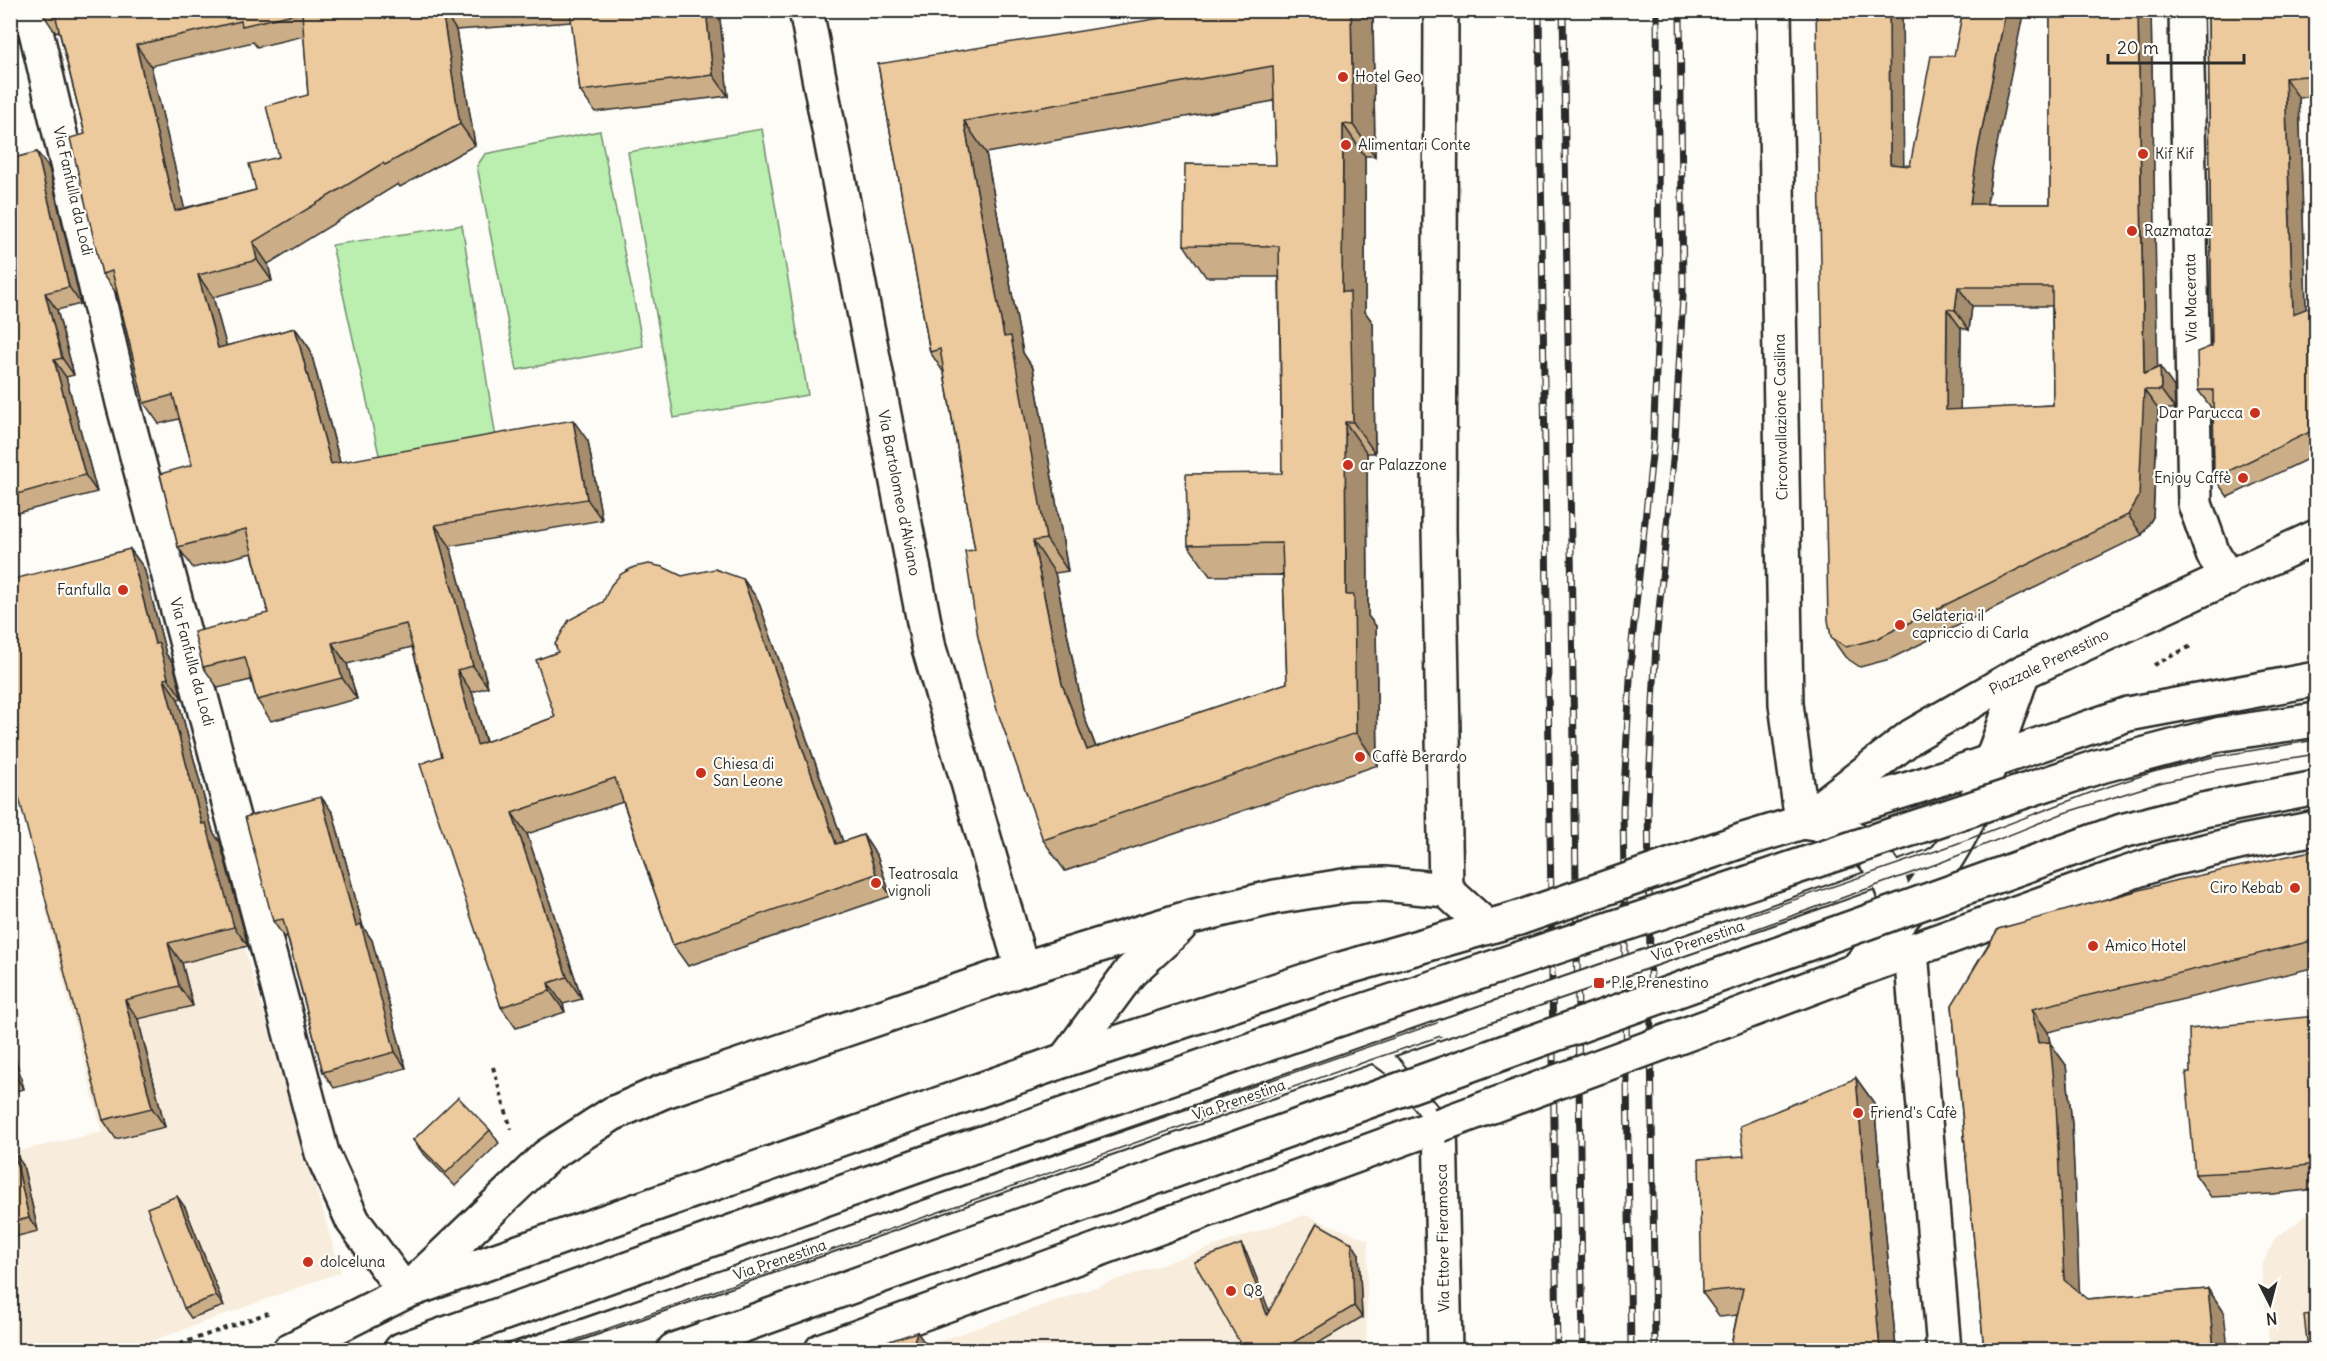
<svg xmlns="http://www.w3.org/2000/svg" width="2327" height="1361" viewBox="0 0 2327 1361" font-family="Delius,sans-serif">
	<style>
		.built { fill: #f8eddc }
		.green { fill: #baefb0; stroke: #728d6e; stroke-width: 1.5 }
		.lines { fill: none; stroke-linecap: round; stroke-linejoin: round }
		.service-casing { stroke: #2b2b2b; stroke-width: 22 }
		.minor-casing { stroke: #2b2b2b; stroke-width: 38 }
		.tertiary-casing { stroke: #2b2b2b; stroke-width: 38 }
		.secondary-casing { stroke: #2b2b2b; stroke-width: 38 }
		.trunk-casing { stroke: #2b2b2b; stroke-width: 38 }
		.path { stroke: #2b2b2b; stroke-width: 4; stroke-dasharray: 4.5 4.5; stroke-linecap: butt }
		.service { stroke: #fdfcf7; stroke-width: 18 }
		.minor { stroke: #fdfcf7; stroke-width: 33 }
		.tertiary { stroke: #fdfcf7; stroke-width: 33 }
		.secondary { stroke: #fdfcf7; stroke-width: 33 }
		.trunk { stroke: #fdfcf7; stroke-width: 33 }
		.tram { stroke: #2b2b2b; stroke-width: 1.5 }
		.rail-casing { stroke: #2b2b2b; stroke-width: 7 }
		.rail { stroke: #fdfcf7; stroke-width: 4.5; stroke-dasharray: 14; stroke-linecap: butt }
		.service-bridge-casing { stroke: #2b2b2b; stroke-width: 22; stroke-linecap: butt }
		.secondary-bridge-casing { stroke: #2b2b2b; stroke-width: 38; stroke-linecap: butt }
		.trunk-bridge-casing { stroke: #2b2b2b; stroke-width: 38; stroke-linecap: butt }
		.service-bridge { stroke: #fdfcf7; stroke-width: 18 }
		.secondary-bridge { stroke: #fdfcf7; stroke-width: 33 }
		.trunk-bridge { stroke: #fdfcf7; stroke-width: 33 }
		.wall { fill: #cbae87; stroke: #2b2b2b; stroke-width: 1.5; fill-rule: evenodd }
		.shaded-wall { fill: #a58d6e; stroke: #2b2b2b; stroke-width: 1.5 }
		.building { fill: #ecca9d; stroke: #2b2b2b; stroke-width: 1.5; fill-rule: evenodd }
		.poi-dot { fill: #c8321e; stroke: #fdfcf7; stroke-width: 2 }
		.labels { text-anchor: middle; stroke-width: 4.5; stroke-linejoin: round; paint-order: stroke }
		.poi-label { font-size: 15px; fill: #2b2b2b; stroke: #fdfcf7; text-anchor: start }
		.street-label { font-size: 15px; fill: #2b2b2b; stroke: #fdfcf7 }
	</style>
	<rect width="100%" height="100%" fill="#fdfcf7"/>
	<filter id="ink" filterUnits="userSpaceOnUse"><feTurbulence type="fractalNoise" baseFrequency=".0167" numOctaves="2"/><feDisplacementMap in="SourceGraphic" scale="12" xChannelSelector="R" yChannelSelector="G"/><feConvolveMatrix kernelMatrix="1 2 1 2 8 2 1 2 1" color-interpolation-filters="sRGB"/></filter>
	<g filter="url(#ink)">
		<g class="built">
			<polygon points="216,852 341,1272 127,1350 11,1350 10,1153 102,1132 45,908"/>
			<polygon points="2316,1209 2316,1350 2270,1350 2261,1268 2275,1238"/>
			<polygon points="1305,1215 1368,1240 1366,1350 913,1350"/>
		</g>
		<g class="green">
			<polygon points="762,129 808,395 674,418 628,152"/>
			<polygon points="600,131 643,346 517,370 477,166 485,154"/>
			<polygon points="462,225 499,457 384,477 332,245"/>
		</g>
		<g class="lines">
			<g class="service-casing">
				<g id="service">
					<polyline points="1744,925 1931,859 1945,850"/>
					<polyline points="1374,1053 1392,1066 1440,1125"/>
					<polyline points="523,1350 1445,1028"/>
				</g>
			</g>
			<g class="minor-casing">
				<g id="minor">
					<polyline points="31,10 123,403 322,1153 353,1221 405,1292 547,1156 612,1114 662,1092 1022,969 1191,917 1275,897 1350,885 1384,884 1446,890"/>
					<polyline points="806,10 929,648 1022,969"/>
					<polyline points="1774,10 1786,704 1802,822"/>
					<polyline points="2186,10 2195,504 2213,554 2228,579"/>
					<polyline points="1911,951 1944,1350"/>
					<polyline points="1065,1060 1130,972 1180,926"/>
				</g>
			</g>
			<g class="tertiary-casing">
				<g id="tertiary">
					<path d="M1802,822C1814,824 1827,825 1839,830C1874,846 1902,887 1896,926"/>
					<polyline points="1440,1125 1445,1350"/>
				</g>
			</g>
			<g class="secondary-casing">
				<g id="secondary">
					<polyline points="1441,10 1439,529 1446,890 1487,927"/>
					<polyline points="1817,810 1912,736 2023,672 2316,537"/>
					<polyline points="1744,840 1922,785 2128,714 2316,679"/>
					<path d="M1858,968C1902,919 1949,867 1974,805C1992,761 2008,716 2023,672"/>
					<polyline points="1725,1020 1857,970 2122,875 2167,860 2243,842 2316,828"/>
					<polyline points="290,1350 405,1292 1065,1060 1338,970 1519,918"/>
					<polyline points="822,1350 1440,1125"/>
				</g>
			</g>
			<g class="trunk-casing">
				<g id="trunk">
					<polyline points="401,1350 925,1163 1342,1018"/>
					<polyline points="674,1350 1360,1104"/>
				</g>
			</g>
			<g class="path">
				<polyline points="2154,665 2191,646"/>
				<polyline points="493,1067 511,1129"/>
				<polyline points="163,1350 268,1313"/>
			</g>
			<use href="#service" class="service"/>
			<use href="#minor" class="minor"/>
			<use href="#tertiary" class="tertiary"/>
			<use href="#secondary" class="secondary"/>
			<use href="#trunk" class="trunk"/>
			<g class="tram">
				<polyline points="489,1350 1953,845 2095,791 2153,772 2213,757 2316,740"/>
				<polyline points="547,1350 1376,1058 1733,937 1942,862 2064,813 2159,783 2216,770 2316,754"/>
			</g>
			<g class="rail-casing">
				<g id="rail">
					<polyline points="1539,10 1557,1350"/>
					<polyline points="1563,10 1583,1350"/>
					<polyline points="1631,1350 1623,810 1632,642 1653,446 1659,297 1657,10"/>
					<polyline points="1655,1350 1648,804 1656,643 1675,439 1683,296 1680,10"/>
				</g>
			</g>
			<use href="#rail" class="rail"/>
			<g class="service-bridge-casing">
				<polyline id="service-bridge" points="1445,1028 1744,925"/>
			</g>
			<g class="secondary-bridge-casing">
				<g id="secondary-bridge">
					<polyline points="1519,918 1744,840"/>
					<polyline points="1440,1125 1725,1020"/>
				</g>
			</g>
			<g class="trunk-bridge-casing">
				<g id="trunk-bridge">
					<polyline points="1342,1018 2097,767 2221,734 2316,720"/>
					<polyline points="1360,1104 2122,831 2203,810 2316,788"/>
				</g>
			</g>
			<use href="#service-bridge" class="service-bridge"/>
			<use href="#secondary-bridge" class="secondary-bridge"/>
			<use href="#trunk-bridge" class="trunk-bridge"/>
		</g>
		<g class="wall">
			<polygon points="10,10 13,14 19,41 10,44"/>
			<path d="M719,10L728,96L595,112L580,91L572,22L456,30L475,145L400,187L398,184L268,264L272,281L213,297L226,346L295,328L310,349L340,462L588,441L602,520L450,546L488,687L472,692L486,742L555,717L558,652L682,576L743,579L758,600L843,842L863,835L877,856L891,896L688,966L673,945L623,802L527,834L582,999L563,1004L565,1012L516,1028L501,1007L442,756L412,647L347,664L357,699L271,721L257,700L251,680L218,688L203,667L268,613L252,553L193,568L178,547L192,465L179,419L159,424L144,403L118,295L102,274L85,134L59,31L55,32L41,11ZM304,36L308,95L279,157L256,190L184,208L151,66L253,42L257,47Z"/>
			<path d="M1902,10L1903,165L1992,169L1987,204H2050V10H2151L2157,368L2174,387L2175,409H2158L2153,517L2142,535L1890,659L1860,667L1845,657L1831,637ZM1972,306H2052L2053,405L1960,410L1961,328L1969,330Z"/>
			<polygon points="2208,10 2316,10 2316,96 2299,98 2306,309 2316,310 2316,455 2228,497 2214,478 2213,410 2198,390 2212,346"/>
			<path d="M1373,19L1375,156H1365V312L1373,323L1375,453H1367L1368,616L1376,626L1378,765L1065,871L1043,840L975,550L944,373L930,352L878,64ZM1274,101L1276,165L1184,245L1206,277H1279L1282,473L1188,545L1210,576L1283,575L1287,683L1096,747L1084,716L1055,573L1068,571L1033,368L1023,353L986,153Z"/>
			<polygon points="37,152 49,168 81,304 57,310 74,375 66,377 97,492 10,515 10,159"/>
			<polygon points="130,549 144,568 166,654 173,663 182,698 178,699 213,832 220,842 248,946 182,963 193,1006 138,1019 165,1127 116,1139 103,1120"/>
			<polygon points="321,797 333,813 363,927 372,940 406,1068 334,1088 323,1072 287,936 284,937 273,921"/>
			<polygon points="2316,850 2316,967 2048,1032 2050,1043 2066,1065 2072,1125 2079,1293 2087,1299 2208,1289 2224,1312 1984,1350 1952,1005"/>
			<polygon points="2316,1016 2316,1189 2273,1194 2211,1197 2195,1174 2190,1073"/>
			<polygon points="10,1039 24,1089 10,1092"/>
			<polygon points="1856,1078 1874,1103 1896,1350 1730,1350 1737,1315 1720,1317 1702,1292 1744,1156"/>
			<polygon points="490,1130 499,1143 455,1186 422,1152 413,1140"/>
			<polygon points="10,1153 23,1165 38,1231 10,1238"/>
			<polygon points="185,1207 224,1306 191,1318 184,1308"/>
			<polygon points="1241,1244 1248,1256 1269,1311 1359,1254 1362,1317 1307,1350 1244,1350"/>
		</g>
		<g class="shaded-wall">
			<polygon points="10,10 13,10 13,14 19,41 10,29"/>
			<polygon points="442,10 443,10 456,30 475,145 460,124"/>
			<polygon points="706,10 719,10 728,96 713,75"/>
			<polygon points="1351,10 1368,10 1373,19 1375,156 1353,125"/>
			<polygon points="1889,10 1902,10 1904,183 1890,164"/>
			<polygon points="2006,10 2024,10 1992,169 1984,224 1970,204 1978,149"/>
			<polygon points="2138,10 2151,10 2158,390 2144,374"/>
			<polygon points="136,45 151,66 190,232 175,211"/>
			<polygon points="2285,78 2299,98 2307,334 2293,314"/>
			<polygon points="964,121 986,153 1023,353 1033,368 1068,571 1046,539 1004,337"/>
			<polygon points="1343,124 1365,156 1365,312 1373,323 1375,453 1353,422 1342,292"/>
			<polygon points="37,152 49,168 81,304 69,287"/>
			<polygon points="253,242 268,264 272,281 257,260"/>
			<polygon points="198,275 213,297 233,370 218,348"/>
			<polygon points="1958,287 1972,306 1969,330 1955,310"/>
			<polygon points="45,293 57,310 74,375 62,358"/>
			<polygon points="1947,309 1961,328 1960,430 1946,410"/>
			<polygon points="295,328 310,349 346,485 331,464"/>
			<polygon points="54,360 66,377 97,492 85,475"/>
			<polygon points="2160,367 2174,387 2175,409 2161,390"/>
			<polygon points="2144,390 2158,409 2153,517 2142,535 2128,515"/>
			<polygon points="573,420 588,441 602,520 587,499"/>
			<polygon points="1345,422 1367,453 1368,616 1376,626 1378,765 1356,733 1346,595"/>
			<polygon points="435,525 450,546 488,687 473,666"/>
			<polygon points="1033,541 1055,573 1084,716 1109,782 1087,750 1062,684"/>
			<polygon points="130,549 144,568 166,654 173,663 182,698 168,678 155,644"/>
			<polygon points="743,579 758,600 851,865 836,844"/>
			<polygon points="332,643 347,664 357,699 342,678"/>
			<polygon points="457,670 472,692 492,766 477,745"/>
			<polygon points="164,679 178,699 213,832 220,842 248,946 234,927 202,824"/>
			<polygon points="321,797 333,813 363,927 372,940 406,1068 395,1052 356,926"/>
			<polygon points="512,813 527,834 582,999 567,977"/>
			<polygon points="863,835 877,856 891,896 876,874"/>
			<polygon points="168,943 182,963 193,1006 179,986"/>
			<polygon points="548,983 563,1004 565,1012 550,991"/>
			<polygon points="125,1000 138,1019 165,1127 152,1108"/>
			<polygon points="2032,1009 2048,1032 2050,1043 2066,1065 2072,1125 2080,1303 2064,1280 2038,1043"/>
			<polygon points="10,1039 24,1089 15,1076 10,1059"/>
			<polygon points="1856,1078 1874,1103 1896,1350 1880,1350"/>
			<polygon points="14,1152 23,1165 38,1231 29,1218"/>
			<polygon points="177,1196 185,1207 224,1306 216,1296"/>
			<polygon points="1352,1243 1359,1254 1362,1317 1354,1306"/>
			<polygon points="1241,1244 1248,1256 1275,1326 1267,1315"/>
			<polygon points="2208,1289 2224,1312 2228,1350 2214,1350"/>
			<polygon points="917,1332 930,1350 911,1350"/>
		</g>
		<g class="building">
			<path d="M54,10H442L460,124L385,165L383,163L253,242L257,260L198,275L218,348L295,328L331,464L573,420L587,499L435,525L473,666L457,670L477,745L555,717L536,660L558,652L555,644L569,620L603,602L611,585L621,574L634,567L649,564L663,567L682,576L715,569L743,579L836,844L863,835L876,874L673,945L615,778L512,813L567,977L548,983L550,991L501,1007L420,764L442,756L406,624L332,643L342,678L257,700L245,657L203,667L194,632L268,613L246,529L178,547L160,474L192,465L173,395L144,403L112,271L102,274L70,138L85,134ZM302,12L308,95L266,106L279,157L249,164L256,190L175,211L136,45L241,21L242,26Z"/>
			<polygon points="570,10 706,10 713,75 580,91"/>
			<path d="M1210,10H1351L1353,125L1343,124L1342,292H1350L1353,422H1345L1346,595H1354L1356,733L1043,840L997,710L978,637L965,551L975,550L940,349L930,352L878,64ZM1273,66L1276,165L1185,164L1184,245L1279,246L1282,473L1186,474L1188,545L1282,543L1287,683L1087,750L1062,684L1033,541L1046,539L1011,336L1004,337L964,121Z"/>
			<path d="M1816,10H1889L1890,164L1910,166L1931,56H1954L1963,10H2006L1978,149L1970,204H2050V10H2138L2144,374L2160,367L2161,390H2144L2139,497L2128,515L1876,639L1846,647L1831,637L1828,620ZM1958,287H2052L2053,405L1946,410L1947,309L1955,310Z"/>
			<polygon points="2208,10 2316,10 2316,75 2285,78 2293,314 2313,306 2316,321 2316,429 2214,478 2213,390 2198,390 2197,352 2212,346"/>
			<polygon points="37,152 69,287 45,293 62,358 54,360 85,475 10,496 10,159"/>
			<polygon points="130,549 155,644 159,643 168,678 164,679 202,824 206,823 234,927 168,943 179,986 125,1000 152,1108 103,1120 10,763 10,580"/>
			<polygon points="321,797 356,926 361,924 395,1052 323,1072 283,919 273,921 245,817"/>
			<polygon points="2316,850 2316,940 2032,1009 2038,1043 2050,1042 2056,1102 2064,1280 2087,1299 2208,1289 2214,1350 1984,1350 1952,1005 1998,929 2169,882"/>
			<polygon points="2316,1016 2316,1164 2257,1171 2195,1174 2186,1073 2190,1073 2189,1029"/>
			<polygon points="10,1059 15,1076 10,1077"/>
			<polygon points="1856,1078 1880,1350 1730,1350 1743,1288 1702,1292 1699,1159 1744,1156 1740,1126"/>
			<polygon points="458,1097 490,1130 446,1173 413,1140"/>
			<polygon points="14,1152 29,1218 10,1222 10,1153"/>
			<polygon points="177,1196 216,1296 184,1308 147,1208"/>
			<polygon points="1317,1223 1352,1243 1354,1306 1281,1350 1244,1350 1194,1262 1241,1244 1267,1315"/>
			<polygon points="2316,1313 2316,1350 2308,1350 2304,1315"/>
			<polygon points="917,1332 911,1350 862,1350"/>
		</g>
	</g>
	<g class="poi-dot">
		<circle cx="1343" cy="77" r="6"/>
		<circle cx="1346" cy="145" r="6"/>
		<circle cx="2143" cy="154" r="6"/>
		<circle cx="2132" cy="231" r="6"/>
		<circle cx="2255" cy="413" r="6"/>
		<circle cx="1348" cy="465" r="6"/>
		<circle cx="2243" cy="478" r="6"/>
		<circle cx="123" cy="590" r="6"/>
		<circle cx="1900" cy="625" r="6"/>
		<circle cx="1360" cy="757" r="6"/>
		<circle cx="701" cy="773" r="6"/>
		<circle cx="876" cy="883" r="6"/>
		<circle cx="2295" cy="888" r="6"/>
		<circle cx="2093" cy="946" r="6"/>
		<rect x="1593" y="977" width="12" height="12" rx="3"/>
		<circle cx="1858" cy="1113" r="6"/>
		<circle cx="308" cy="1262" r="6"/>
		<circle cx="1231" cy="1291" r="6"/>
	</g>
	<g class="labels">
		<g class="poi-label">
			<text x="1355" y="82">Hotel Geo</text>
			<text x="1358" y="150">Alimentari Conte</text>
			<text x="2155" y="159">Kif Kif</text>
			<text x="2144" y="236">Razmataz</text>
			<text x="2243" y="418" text-anchor="end">Dar Parucca</text>
			<text x="1360" y="470">ar Palazzone</text>
			<text x="2231" y="483" text-anchor="end">Enjoy Caffè</text>
			<text x="111" y="595" text-anchor="end">Fanfulla</text>
			<text x="1912" y="621">Gelateria il<tspan x="1912" dy="17">capriccio di Carla</tspan></text>
			<text x="1372" y="762">Caffè Berardo</text>
			<text x="713" y="769">Chiesa di<tspan x="713" dy="17">San Leone</tspan></text>
			<text x="888" y="879">Teatrosala<tspan x="888" dy="17">vignoli</tspan></text>
			<text x="2283" y="893" text-anchor="end">Ciro Kebab</text>
			<text x="2105" y="951">Amico Hotel</text>
			<text x="1611" y="988">P.le Prenestino</text>
			<text x="1870" y="1118">Friend's Cafè</text>
			<text x="320" y="1267">dolceluna</text>
			<text x="1243" y="1296">Q8</text>
		</g>
		<g class="street-label">
			<text transform="translate(73 191) rotate(77)" y="5">Via Fanfulla da Lodi</text>
			<text transform="translate(2191 298) rotate(-91)" y="5">Via Macerata</text>
			<text transform="translate(1781 417) rotate(-91)" y="5">Circonvallazione Casilina</text>
			<text transform="translate(899 493) rotate(79)" y="5">Via Bartolomeo d'Alviano</text>
			<text transform="translate(192 662) rotate(75)" y="5">Via Fanfulla da Lodi</text>
			<text transform="translate(2049 662) rotate(-26)" y="5">Piazzale Prenestino</text>
			<text transform="translate(1698 941) rotate(-19)" y="5">Via Prenestina</text>
			<text transform="translate(1239 1100) rotate(-19)" y="5">Via Prenestina</text>
			<text transform="translate(1443 1238) rotate(-91)" y="5">Via Ettore Fieramosca</text>
			<text transform="translate(780 1260) rotate(-19)" y="5">Via Prenestina</text>
		</g>
	</g>
	<rect width="2327" height="1361" fill="none" stroke="#fdfcf7" stroke-width="36"/>
	<rect x="18" y="18" width="2291" height="1325" fill="none" stroke="#2b2b2b" stroke-width="2" filter="url(#ink)"/>
	<g transform="translate(2270 1304) rotate(174)" stroke="#fdfcf7" stroke-width="4.5" paint-order="stroke">
	<path d="M0-4.5L10 22L0 15L-10 22Z" fill="#2b2b2b"/>
	<text y="-9" font-size="16" font-weight="bold" text-anchor="middle" fill="#2b2b2b">N</text>
	</g>
	<path d="M2108 54v9h136v-9" fill="none" stroke="#2b2b2b" stroke-width="3"/>
	<text x="2117" y="54" font-size="18" fill="#2b2b2b" stroke="#fdfcf7" stroke-width="4.5" paint-order="stroke">20 m</text>
</svg>
